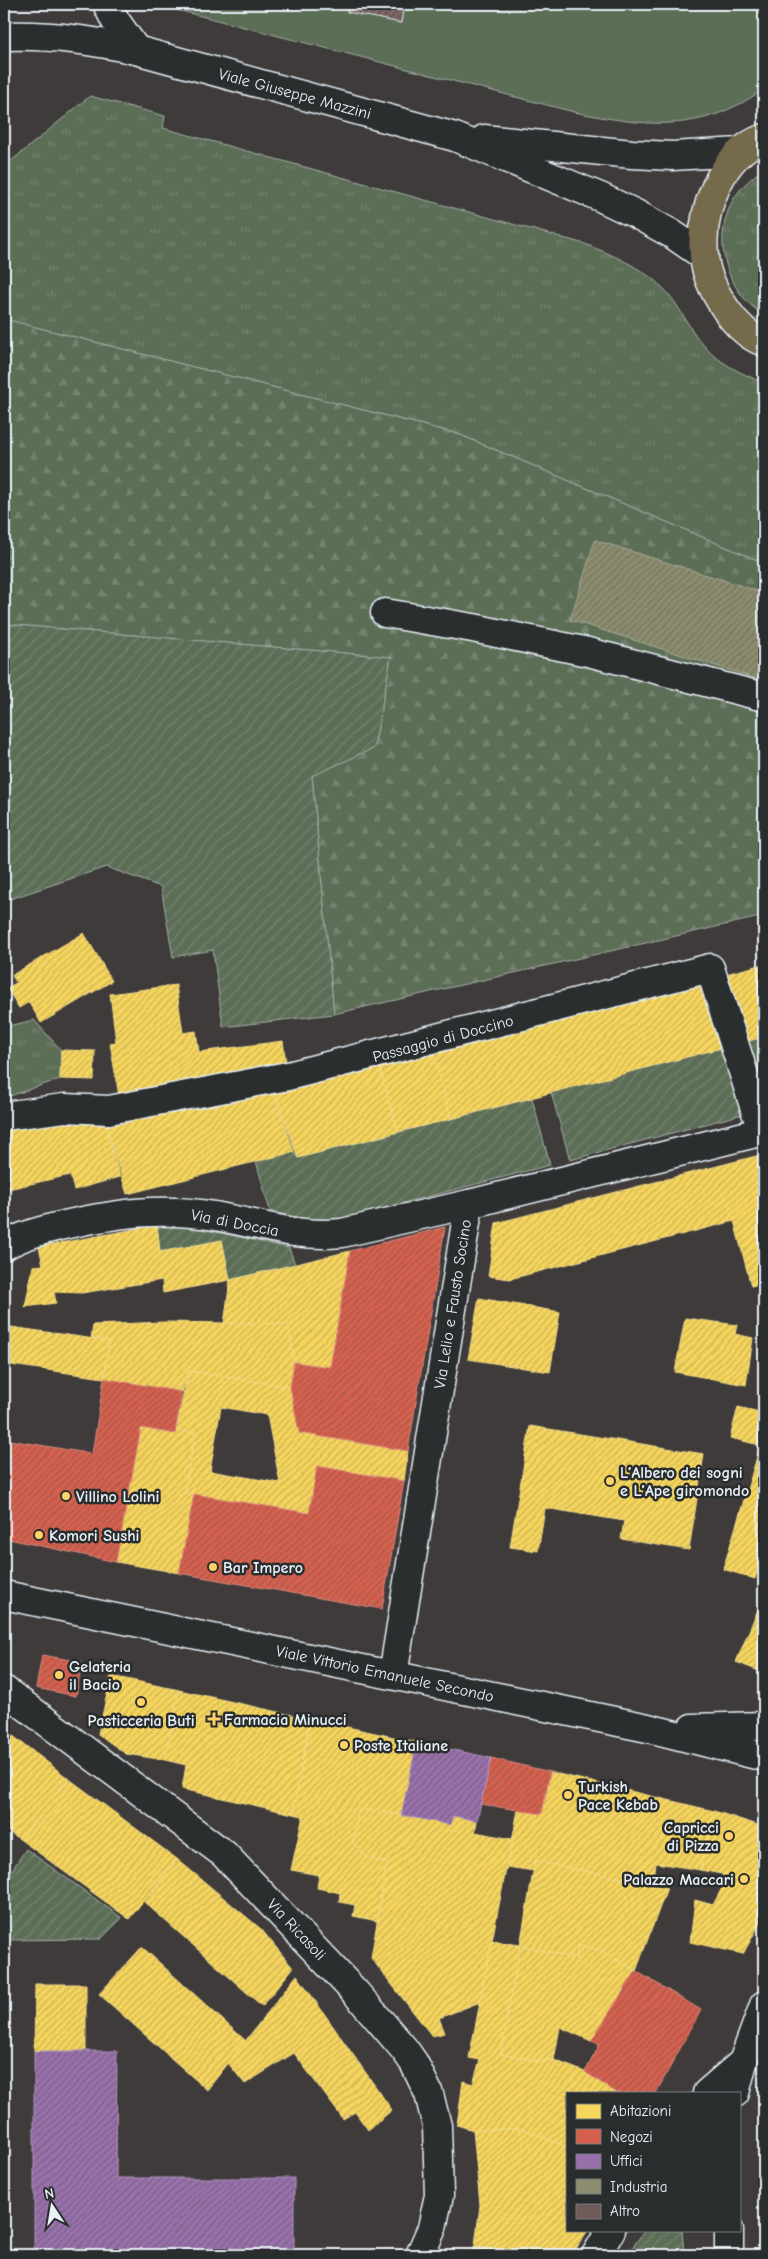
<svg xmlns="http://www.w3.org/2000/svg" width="768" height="2259" viewBox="0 0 768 2259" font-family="'Comic Neue',sans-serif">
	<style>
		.grass { fill: url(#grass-tufts); stroke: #a2b0a8 }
		.forest { fill: url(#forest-firs); stroke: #a2b0a8 }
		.garden { fill: url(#garden-furrows); stroke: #a2b0a8 }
		.pitch { fill: #5d6e57; stroke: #a2b0a8 }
		.homes { fill: url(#homes-hatch); stroke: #f2dd8b; fill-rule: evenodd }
		.shops { fill: url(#shops-hatch); stroke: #db8c80 }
		.offices { fill: url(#offices-hatch); stroke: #b197c2 }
		.industry { fill: url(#industry-hatch); stroke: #a8aa97 }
		.building { fill: url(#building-hatch); stroke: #e8f1f8 }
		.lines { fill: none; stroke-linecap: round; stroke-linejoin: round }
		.street-casing { stroke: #e8f1f8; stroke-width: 31 }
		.secondary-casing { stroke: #e8f1f8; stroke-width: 31 }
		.primary-casing { stroke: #e8f1f8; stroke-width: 31 }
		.street { stroke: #2a2d2e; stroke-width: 28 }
		.secondary { stroke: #2a2d2e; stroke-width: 28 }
		.primary { stroke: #746b4b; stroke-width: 28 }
		.poi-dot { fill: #ffd166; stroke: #2a2d2e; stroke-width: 2 }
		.labels { text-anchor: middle; stroke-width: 5; stroke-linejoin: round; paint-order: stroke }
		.street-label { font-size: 16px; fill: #e8f1f8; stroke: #2a2d2e }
		.poi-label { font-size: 16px; font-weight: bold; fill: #e8f1f8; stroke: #2a2d2e; text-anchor: start }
	</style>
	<defs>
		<pattern id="grass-tufts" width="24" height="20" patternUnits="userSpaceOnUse" patternTransform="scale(1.25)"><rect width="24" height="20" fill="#5d6e57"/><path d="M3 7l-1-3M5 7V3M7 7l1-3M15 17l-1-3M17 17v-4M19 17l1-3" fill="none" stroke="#748370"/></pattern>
		<pattern id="forest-firs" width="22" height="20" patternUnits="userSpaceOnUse" patternTransform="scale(1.25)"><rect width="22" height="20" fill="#5d6e57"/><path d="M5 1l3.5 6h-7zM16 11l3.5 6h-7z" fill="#748370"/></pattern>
		<pattern id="garden-furrows" width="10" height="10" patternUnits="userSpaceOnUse" patternTransform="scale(1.25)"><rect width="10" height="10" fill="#5d6e57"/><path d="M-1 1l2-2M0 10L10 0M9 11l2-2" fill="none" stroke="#748370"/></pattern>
		<pattern id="homes-hatch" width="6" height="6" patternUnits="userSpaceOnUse" patternTransform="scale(1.25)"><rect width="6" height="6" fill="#f6d55c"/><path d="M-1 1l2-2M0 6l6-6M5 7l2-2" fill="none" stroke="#cab258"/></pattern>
		<pattern id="shops-hatch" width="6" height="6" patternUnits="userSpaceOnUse" patternTransform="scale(1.25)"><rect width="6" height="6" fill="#d6604d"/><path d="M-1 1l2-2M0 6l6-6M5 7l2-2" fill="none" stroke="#a4584c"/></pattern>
		<pattern id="offices-hatch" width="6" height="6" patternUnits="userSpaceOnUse" patternTransform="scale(1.25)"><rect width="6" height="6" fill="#9970ab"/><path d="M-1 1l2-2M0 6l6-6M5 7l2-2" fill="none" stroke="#786084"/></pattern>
		<pattern id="industry-hatch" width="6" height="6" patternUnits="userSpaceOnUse" patternTransform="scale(1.25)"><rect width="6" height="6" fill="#8c8c6e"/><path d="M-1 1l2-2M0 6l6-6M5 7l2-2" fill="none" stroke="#747461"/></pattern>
		<pattern id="building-hatch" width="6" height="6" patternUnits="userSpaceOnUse" patternTransform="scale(1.25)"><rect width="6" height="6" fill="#6f5c5a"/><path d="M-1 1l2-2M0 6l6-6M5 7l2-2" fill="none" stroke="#847472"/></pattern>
	</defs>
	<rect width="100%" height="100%" fill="#3f3b3b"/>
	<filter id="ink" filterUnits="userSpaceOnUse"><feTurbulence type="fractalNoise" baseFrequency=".02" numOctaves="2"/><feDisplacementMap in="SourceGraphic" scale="10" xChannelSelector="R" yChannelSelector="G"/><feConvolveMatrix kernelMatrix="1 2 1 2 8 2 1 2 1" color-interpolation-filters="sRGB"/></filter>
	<g filter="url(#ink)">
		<g class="grass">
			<path d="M90,96L165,116L163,128L585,244C613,255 642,267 664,289C679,304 687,326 701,342C717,363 741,373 764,383V563L458,434L4,319V167Z"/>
			<path d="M764,168V315C727,293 712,243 731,204C738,189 751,178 764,168Z"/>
			<polygon points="34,1020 61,1050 60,1079 4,1098 4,1027"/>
		</g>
		<polygon class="forest" points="4,319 458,434 764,563 764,916 334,1014 312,775 374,748 391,657 4,624"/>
		<g class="garden">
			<polygon points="4,624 391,657 374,748 312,776 334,1014 223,1027 213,950 173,957 161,887 106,867 4,901"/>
			<polygon points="764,1037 764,1103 744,1042"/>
			<polygon points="725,1047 747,1113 570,1160 551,1092"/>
			<polygon points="532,1098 550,1165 334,1221 317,1222 270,1211 256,1161 294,1152 298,1158"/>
			<polygon points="157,1225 202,1229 289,1248 295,1264 230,1280 222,1240 160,1252"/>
			<polygon points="26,1849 122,1918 101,1939 4,1940 4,1882"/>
			<polygon points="645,2230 682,2230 684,2255 627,2255"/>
		</g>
		<path class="pitch" d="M166,4H764V89C699,135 647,126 574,112L166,7Z"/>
		<g class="homes">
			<polygon points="84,933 112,981 41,1023 29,1002 19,1008 7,988 16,983 12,975"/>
			<polygon points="764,964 764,1037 744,1042 726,974"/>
			<polygon points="702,977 725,1047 451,1119 432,1048"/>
			<polygon points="176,985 183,1033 196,1031 199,1052 283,1041 287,1070 120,1102 110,1043 116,1042 110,994"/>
			<polygon points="432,1048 451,1119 398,1132 378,1062"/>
			<polygon points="61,1050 95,1051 94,1080 60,1079"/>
			<polygon points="378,1062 398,1132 298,1158 272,1087"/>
			<polygon points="272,1087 294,1152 127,1194 104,1119"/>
			<polygon points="104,1119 120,1177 74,1190 70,1175 4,1190 4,1125"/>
			<polygon points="764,1154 764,1284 751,1286 734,1221 510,1279 488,1276 496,1223"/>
			<polygon points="157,1225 160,1252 222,1240 230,1280 163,1293 162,1280 82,1293 54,1292 56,1303 25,1307 33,1266 43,1265 39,1247"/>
			<polygon points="350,1251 330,1367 294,1362 288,1324 224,1324 230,1280"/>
			<polygon points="479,1298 560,1312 550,1372 468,1359"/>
			<polygon points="685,1318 737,1325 735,1334 753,1338 746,1385 675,1372"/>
			<polygon points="163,1322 288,1324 294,1362 290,1387 188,1371 182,1392 104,1378 109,1341 91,1339 93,1325"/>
			<polygon points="4,1326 109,1341 104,1378 4,1364"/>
			<path d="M188,1371L290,1387L299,1433L408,1451L404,1481L317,1466L309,1513L184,1493L195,1433L176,1430ZM221,1407L267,1415L280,1483L210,1471Z"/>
			<polygon points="738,1407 764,1413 764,1446 730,1438"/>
			<polygon points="530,1426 704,1454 689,1550 621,1539 624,1521 545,1508 538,1551 510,1547"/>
			<polygon points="141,1428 175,1434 176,1430 195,1433 184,1493 194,1494 179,1573 116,1562"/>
			<polygon points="760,1447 764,1448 764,1548 755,1579 723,1569"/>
			<polygon points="764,1595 764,1673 736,1662"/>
			<polygon points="111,1676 179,1690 165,1760 126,1754 98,1734"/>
			<polygon points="179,1690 310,1719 293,1814 182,1789 186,1765 165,1760"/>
			<polygon points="310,1719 417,1742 401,1815 359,1809 353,1843 369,1858 387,1863 377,1921 353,1916 355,1905 339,1902 340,1893 317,1888 319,1875 291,1870 303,1816 293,1814"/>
			<polygon points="4,1729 17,1739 4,1755"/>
			<polygon points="17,1739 68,1778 52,1798 61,1806 46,1824 38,1819 21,1840 4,1829 4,1755"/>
			<polygon points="550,1772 714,1811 701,1870 656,1863 653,1885 535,1861 534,1871 507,1867 518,1810 542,1814"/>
			<polygon points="68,1778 177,1859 129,1919 21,1840 38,1819 46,1824 61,1806 52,1798"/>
			<polygon points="359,1809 401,1815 450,1825 453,1816 477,1821 475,1832 512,1839 480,2002 439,2018 445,2033 432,2036 371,1958 387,1863 369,1858 353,1843"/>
			<polygon points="714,1811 764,1827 764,1916 743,1954 690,1942 695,1900 713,1905 724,1884 722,1874 700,1870"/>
			<polygon points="177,1859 261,1929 293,1968 262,2006 144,1902"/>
			<polygon points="535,1861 667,1888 636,1971 600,1950 578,1945 577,1959 520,1945"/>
			<polygon points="492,1941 520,1945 501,2054 539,2061 554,2060 585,2072 617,2093 567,2093 567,2147 522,2129 473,2130 457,2125 463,2081 473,2084 480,2060 469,2058"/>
			<polygon points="520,1945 577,1959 578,1945 600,1950 636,1971 591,2041 560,2027 554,2060 539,2061 501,2054"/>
			<polygon points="142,1947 246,2041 207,2090 99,1994"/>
			<polygon points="297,1975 392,2110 368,2130 355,2112 343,2119 294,2053 245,2084 228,2063"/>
			<polygon points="35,1984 86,1984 86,2052 34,2051"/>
			<polygon points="522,2129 567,2147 567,2230 588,2230 572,2255 494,2255 475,2245 480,2205 473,2130"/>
			<polygon points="475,2245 494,2255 470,2255"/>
		</g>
		<g class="shops">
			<polygon points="445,1227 408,1451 299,1433 290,1387 294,1362 330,1367 350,1251"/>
			<polygon points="104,1378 182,1392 175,1434 141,1428 116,1562 4,1538 4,1439 92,1454"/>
			<polygon points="317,1466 404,1481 382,1609 179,1573 194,1494 309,1513"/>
			<polygon points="42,1655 82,1662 76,1696 36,1688"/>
			<polygon points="491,1758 550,1772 542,1814 481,1804"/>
			<polygon points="636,1971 701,2010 656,2093 617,2093 585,2072 600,2044 591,2041"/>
		</g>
		<g class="offices">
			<polygon points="417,1742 491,1758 477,1821 453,1816 450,1825 401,1815"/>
			<polygon points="34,2051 117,2051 116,2178 294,2178 294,2255 34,2253"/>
			<rect x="34" y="2253" width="91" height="2"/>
		</g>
		<polygon class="industry" points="595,540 764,593 764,681 570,620"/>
		<polygon class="building" points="348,4 404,4 401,23 347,12"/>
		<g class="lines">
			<g class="street-casing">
				<g id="street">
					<polyline points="385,613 473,628 588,652 764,697"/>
					<polyline points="4,1116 64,1108 109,1110 288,1076 710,968 762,1131"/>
					<path d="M4,1246C23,1235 43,1230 64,1225C118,1213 160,1207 215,1216C261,1224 295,1238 342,1233L469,1204"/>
					<polyline points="393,1675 469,1204 764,1131"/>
					<polyline points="707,2093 743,2062"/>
					<polyline points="596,2255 611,2230"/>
				</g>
			</g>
			<g class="secondary-casing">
				<g id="secondary">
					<polyline points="107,4 115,20 136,50"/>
					<path d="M4,36C49,34 92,40 136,50L455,137L600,197L636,214L672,234L704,256"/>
					<polyline points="484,139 632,154 672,156 740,152"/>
					<polyline points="4,1595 648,1728 764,1757"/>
					<polyline points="4,1690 224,1854 356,1993 405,2050 414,2063 429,2094 437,2126 439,2195 432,2228 420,2255"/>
					<polyline points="692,1728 764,1726"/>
					<polyline points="735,2093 743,2062 764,2005"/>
					<polyline points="729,2255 729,2230"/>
				</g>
			</g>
			<g class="primary-casing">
				<path id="primary" d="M764,138C720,154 700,212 704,255C705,276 716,295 727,311C735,323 750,338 764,342"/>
			</g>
			<use href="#street" class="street"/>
			<use href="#secondary" class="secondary"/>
			<use href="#primary" class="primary"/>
		</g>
	</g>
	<g class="poi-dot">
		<circle cx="610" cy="1481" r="5"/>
		<circle cx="66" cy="1496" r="5"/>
		<circle cx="39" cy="1535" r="5"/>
		<circle cx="213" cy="1567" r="5"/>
		<circle cx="59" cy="1675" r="5"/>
		<circle cx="141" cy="1702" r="5"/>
		<path d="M211.5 1711.5h5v5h5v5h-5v5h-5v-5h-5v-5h5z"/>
		<circle cx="344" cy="1745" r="5"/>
		<circle cx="568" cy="1795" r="5"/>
		<circle cx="729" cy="1836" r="5"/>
		<circle cx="744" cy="1879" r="5"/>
	</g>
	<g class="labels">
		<g class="street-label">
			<text transform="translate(295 93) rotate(15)" y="6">Viale Giuseppe Mazzini</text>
			<text transform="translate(443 1038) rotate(-15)" y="6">Passaggio di Doccino</text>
			<text transform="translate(235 1222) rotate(11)" y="6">Via di Doccia</text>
			<text transform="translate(452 1304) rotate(-81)" y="6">Via Lelio e Fausto Socino</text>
			<text transform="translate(385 1673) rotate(12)" y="6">Viale Vittorio Emanuele Secondo</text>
			<text transform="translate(297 1929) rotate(47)" y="6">Via Ricasoli</text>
		</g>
		<g class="poi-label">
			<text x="620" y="1478">L’Albero dei sogni<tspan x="620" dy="18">e L’Ape giromondo</tspan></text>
			<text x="76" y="1502">Villino Lolini</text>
			<text x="49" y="1541">Komori Sushi</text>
			<text x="223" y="1573">Bar Impero</text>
			<text x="69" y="1672">Gelateria<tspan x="69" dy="18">il Bacio</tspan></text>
			<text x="224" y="1725">Farmacia Minucci</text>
			<text x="141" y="1726" text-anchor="middle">Pasticceria Buti</text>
			<text x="354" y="1751">Poste Italiane</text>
			<text x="578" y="1792">Turkish<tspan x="578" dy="18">Pace Kebab</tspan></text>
			<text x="719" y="1833" text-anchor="end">Capricci<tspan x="719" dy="18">di Pizza</tspan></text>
			<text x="734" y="1885" text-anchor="end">Palazzo Maccari</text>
		</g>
	</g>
	<rect width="768" height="2259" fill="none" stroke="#2a2d2e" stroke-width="20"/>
	<rect x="10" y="10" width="748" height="2239" fill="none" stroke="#e8f1f8" stroke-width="2" filter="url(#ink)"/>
	<rect x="566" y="2092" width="175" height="140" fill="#2a2d2e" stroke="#767b7f"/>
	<rect x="576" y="2104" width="25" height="15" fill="#f6d55c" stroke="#767b7f"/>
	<text x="610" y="2116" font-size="15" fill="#e8f1f8">Abitazioni</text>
	<rect x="576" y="2129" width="25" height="15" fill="#d6604d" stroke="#767b7f"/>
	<text x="610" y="2142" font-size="15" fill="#e8f1f8">Negozi</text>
	<rect x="576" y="2154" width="25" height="15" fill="#9970ab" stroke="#767b7f"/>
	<text x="610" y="2166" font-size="15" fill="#e8f1f8">Uffici</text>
	<rect x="576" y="2179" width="25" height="15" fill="#8c8c6e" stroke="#767b7f"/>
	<text x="610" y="2192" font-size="15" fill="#e8f1f8">Industria</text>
	<rect x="576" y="2204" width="25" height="15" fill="#6f5c5a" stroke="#767b7f"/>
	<text x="610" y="2216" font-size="15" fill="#e8f1f8">Altro</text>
	<g transform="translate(52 2206) rotate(348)" stroke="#2a2d2e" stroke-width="4" paint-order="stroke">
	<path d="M0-4L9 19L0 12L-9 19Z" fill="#e8f1f8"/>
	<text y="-8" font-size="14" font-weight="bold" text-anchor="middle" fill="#e8f1f8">N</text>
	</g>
</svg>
